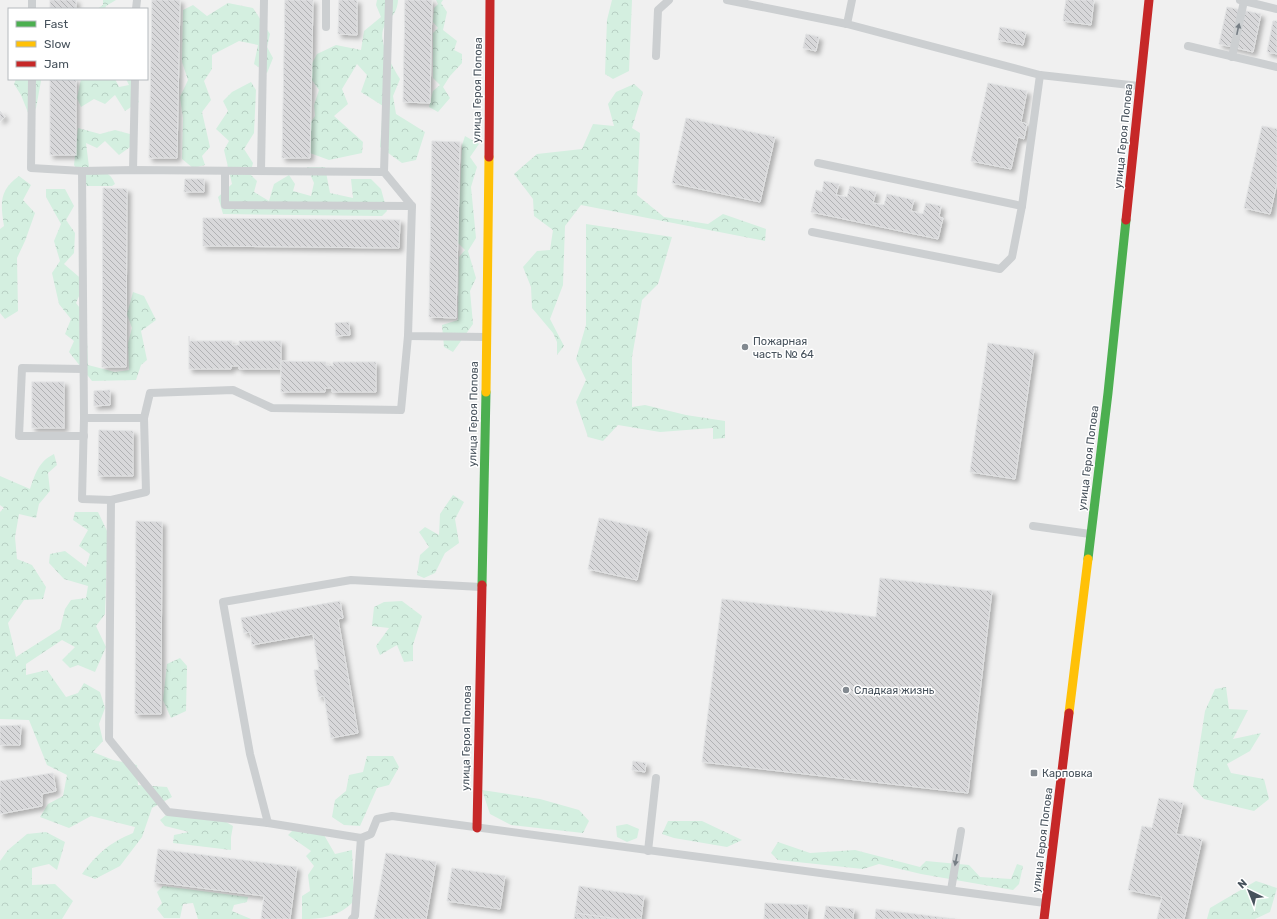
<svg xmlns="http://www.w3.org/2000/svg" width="1277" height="919" viewBox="0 0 1277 919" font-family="Rubik,sans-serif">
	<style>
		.forest { fill: url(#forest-crowns) }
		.building { fill: url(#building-back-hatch); stroke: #e1e2e3; filter: url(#shadow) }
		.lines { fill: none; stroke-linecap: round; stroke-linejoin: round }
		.lane { stroke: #cccfd1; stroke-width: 8 }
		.fast { stroke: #4caf50; stroke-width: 9 }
		.slow { stroke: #ffc107; stroke-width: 9 }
		.jam { stroke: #c62828; stroke-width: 9 }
		.oneway { fill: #767e85 }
		.poi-dot { fill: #828990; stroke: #fff; stroke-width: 1.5 }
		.labels { text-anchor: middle; stroke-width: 3; stroke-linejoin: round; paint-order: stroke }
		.street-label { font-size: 11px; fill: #47525c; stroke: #fff }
		.poi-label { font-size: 11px; fill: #47525c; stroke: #fff; text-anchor: start }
	</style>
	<defs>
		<pattern id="forest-crowns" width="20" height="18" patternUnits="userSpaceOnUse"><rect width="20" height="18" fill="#d4efe0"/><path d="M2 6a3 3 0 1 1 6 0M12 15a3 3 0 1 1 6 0" fill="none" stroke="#b7cfc3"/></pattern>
		<pattern id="building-back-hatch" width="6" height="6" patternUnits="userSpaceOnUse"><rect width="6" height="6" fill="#d8d8da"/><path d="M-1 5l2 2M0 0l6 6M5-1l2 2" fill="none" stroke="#b1b2b4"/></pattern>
		<filter id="shadow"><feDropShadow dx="3.5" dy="3.5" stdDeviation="2" flood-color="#0004"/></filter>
	</defs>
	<rect width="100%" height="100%" fill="#f0f0f0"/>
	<g class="forest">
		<polygon points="103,0 116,0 106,6 105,9 97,9 103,5"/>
		<path d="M377,0H398C397,14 391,16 384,27C377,41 393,67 400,79L393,96L396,114L425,132L416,160L402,163L380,147L383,106L361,92L367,75L357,64L342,89L348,104L334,116L363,142L362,153L329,160L299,149L304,132L315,116L314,105L319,90L307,73L317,54L336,45L361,50L364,31L381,17L376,5Z"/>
		<polygon points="436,0 443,0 441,3 447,12 443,30 457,41 454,50 462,54 462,63 450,76 443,87 450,98 438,112 429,107 433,91 440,85 433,78 433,33 438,28 433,22 434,8 438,4"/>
		<polygon points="612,0 632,0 629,71 613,79 605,74 607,20"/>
		<polygon points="228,3 253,8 270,34 267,47 273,58 267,73 254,64 258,45 239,41 212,55 212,69 204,81 211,100 202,112 210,147 202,156 205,165 193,168 182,159 183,118 180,97 188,80 182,62 183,10 193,5 207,16"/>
		<polygon points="16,79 40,79 41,81 36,108 29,115 21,95 14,84"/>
		<polygon points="81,79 115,79 119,87 129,85 126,79 136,79 132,88 139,102 125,111 115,95 105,104 94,99 81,107 77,98"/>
		<polygon points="251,82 256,90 254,133 244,149 253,163 250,174 257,181 254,192 269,201 274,184 289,175 295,184 293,191 311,196 314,183 307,167 325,167 330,193 353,198 351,179 371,179 381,189 387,211 382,216 223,214 218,197 232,184 224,150 229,141 216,129 228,111 223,101 232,92"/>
		<polygon points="634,84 643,92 632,128 640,133 637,195 664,217 708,224 723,214 766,229 765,241 581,205 565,226 563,285 550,319 564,346 557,355 557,342 553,333 532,308 531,287 523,267 537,251 550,250 553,230 534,216 533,199 514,174 537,154 582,149 593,124 614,126 608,104 616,92"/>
		<path d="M78,128L100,134L115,130L130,134V147L119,155L105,141L97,148L86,143L89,167C100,169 111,172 115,184L112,186H87L74,165Z"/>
		<polygon points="465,136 479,144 470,157 477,167 471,187 476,238 468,251 476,278 470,291 473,324 453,352 444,347 442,325 458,320 459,257 465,250 458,243 462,145"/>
		<path d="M19,176L31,185L23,200L35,213L25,241L17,258L18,311L5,319L0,313V229L4,226C0,201 0,190 19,176Z"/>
		<polygon points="46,189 65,189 74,206 66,220 75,233 74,253 64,264 85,282 76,303 86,316 88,365 115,372 129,370 128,343 132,328 127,314 133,292 144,296 156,320 141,331 147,360 141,365 136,380 92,381 69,352 74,341 65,334 71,319 59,304 52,273 60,261 54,241 61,224 46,197"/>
		<polygon points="586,224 672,237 658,284 642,300 632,357 632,407 645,405 686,415 725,421 725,438 713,439 713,428 660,432 618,425 603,441 588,437 576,402 586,380 576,359 586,325"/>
		<path d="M54,454L57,465L48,473L50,491L39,504L36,518L19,514L15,537L17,559L32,565L46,587L43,599L24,600L8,623L16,657L60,629L65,609L71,600L86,598L88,586L64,579L49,563L50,554L65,551L86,567L90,554L79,546L88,530L73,520L75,512H98L108,533L105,614L96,626L106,647L95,672L78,665L70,668L62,660L75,647L62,640L26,664V675L47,670L66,697L78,693L84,683L100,692L105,708L99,724L103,741L93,752L113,760L137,765L138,785L167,787L172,797L152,808L142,837L120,866L95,879L82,874C97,854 109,843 133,833L135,827L91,816L69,828L40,817L48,804L63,796L67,775L47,765L29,720L0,719V512L4,508L0,505V476L30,489C35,474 39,461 54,454Z"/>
		<polygon points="453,495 464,502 455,519 459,543 445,553 435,573 424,578 417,575 420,555 429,547 419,532 425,527 439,535 440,514"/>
		<polygon points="402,601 422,616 413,645 413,661 404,662 397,645 380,655 376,646 389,628 372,626 374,607 384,602"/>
		<polygon points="180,658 187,666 186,711 171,718 163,700 167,664"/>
		<polygon points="1226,687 1229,709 1248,710 1233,739 1261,733 1250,751 1227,764 1231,773 1264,779 1269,799 1254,811 1204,799 1193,787 1205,711 1215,689"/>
		<polygon points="367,756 393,756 399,767 389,785 377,788 360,826 344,825 332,817 335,800 346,791 349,775 363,772"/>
		<polygon points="482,790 540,799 579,810 589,821 583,833 511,825 490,814"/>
		<polygon points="166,815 214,815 233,826 231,837 231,850 173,843 174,835 189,832 165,826 160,820"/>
		<polygon points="668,821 702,821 742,840 727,847 674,838 662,834"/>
		<polygon points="627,824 639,829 637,838 627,842 617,837 616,826"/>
		<path d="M293,830L324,835L335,854L352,850L354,901C339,917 322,919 302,919V896L310,891L308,875L314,866L306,856L311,851L288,835Z"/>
		<polygon points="46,832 65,842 57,870 49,864 32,868 32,885 55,884 73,901 62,919 0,919 0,861 8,850 27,834"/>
		<polygon points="778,842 810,853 855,850 920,867 926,861 969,865 980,877 1011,879 1017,864 1023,866 1019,884 1013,890 921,874 879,864 863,869 778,860 771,853"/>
		<polygon points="1256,881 1277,888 1270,912 1255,919 1207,919 1210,908"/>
		<polygon points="163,886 248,897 247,902 234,905 232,911 251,919 198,919 193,903 183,904 180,918 164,918 157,909 162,903 157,892"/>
	</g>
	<g class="building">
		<rect x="50" y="0" width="26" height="9"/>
		<polygon points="152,0 180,0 177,158 149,158"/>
		<polygon points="285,0 313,0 310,158 282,158"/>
		<polygon points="339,0 357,0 357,35 338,34"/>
		<polygon points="405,0 432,0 430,103 403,102"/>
		<polygon points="1066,0 1094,0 1091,25 1063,21"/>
		<polygon points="1227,7 1261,14 1253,52 1219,44"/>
		<polygon points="1273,21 1277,21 1277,54 1267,52"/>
		<polygon points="1000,27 1026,32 1023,45 998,40"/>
		<polygon points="806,34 819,37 816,51 803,48"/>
		<rect x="50" y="79" width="26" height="76"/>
		<polygon points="988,83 1027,91 1021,122 1027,124 1024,139 1018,137 1011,169 971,161"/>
		<polygon points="0,111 5,117 0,121"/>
		<polygon points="686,118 775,137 760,202 672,183"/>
		<polygon points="1262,126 1277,129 1277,183 1270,214 1244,208"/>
		<polygon points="432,141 460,142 456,318 429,317"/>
		<polygon points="185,179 204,179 204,192 184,192"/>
		<polygon points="824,181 839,184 836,195 847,197 850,186 876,192 873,203 884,205 887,194 914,200 911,211 923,214 926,203 941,206 939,217 943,218 938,239 811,212 816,190 822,192"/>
		<polygon points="103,188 127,189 126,367 102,367"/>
		<polygon points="203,218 400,220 399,248 203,246"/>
		<polygon points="349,322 350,335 336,336 335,323"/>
		<polygon points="189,336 189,341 232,341 232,345 239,345 239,341 281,341 281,369 239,369 239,366 231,366 231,369 189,369"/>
		<polygon points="988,343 1034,350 1015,479 970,472"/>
		<polygon points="281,361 326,362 326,365 333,366 333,362 376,362 376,392 332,392 332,388 325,388 325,392 281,392"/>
		<rect x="32" y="382" width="32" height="46"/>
		<polygon points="110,390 110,405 94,406 94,391"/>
		<polygon points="99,430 133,431 133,476 98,476"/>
		<polygon points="599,518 648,529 637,580 588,569"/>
		<polygon points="136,521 162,522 161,714 135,714"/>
		<polygon points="880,578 992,591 968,793 702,762 722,599 876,617"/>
		<polygon points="340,601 343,618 338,619 358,733 331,738 324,696 319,697 314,670 319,670 313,634 252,645 250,632 244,633 241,618"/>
		<polygon points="21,725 20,745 0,745 0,726"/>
		<polygon points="633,761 646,763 645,772 632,770"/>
		<polygon points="53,773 56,791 42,794 42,806 0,814 0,781"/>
		<polygon points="1159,798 1183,803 1176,834 1202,839 1184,919 1157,919 1162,897 1128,890 1142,826 1152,828"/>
		<polygon points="158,849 297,867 290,919 261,919 264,896 154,882"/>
		<polygon points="386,853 436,862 426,919 374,919"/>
		<polygon points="452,868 505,876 500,909 447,901"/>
		<polygon points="579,886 644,896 641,919 617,919 575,913"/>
		<polygon points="765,903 808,905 807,919 764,919"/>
		<polygon points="826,906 854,909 853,919 824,919"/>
		<polygon points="876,909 955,919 875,919"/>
		<polygon points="575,913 612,918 612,919 574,919"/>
	</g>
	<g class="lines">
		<g class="lane">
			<polyline points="326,0 326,27"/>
			<polyline points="389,0 384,172 412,206 408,336 486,337"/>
			<polyline points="727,0 847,24 1040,75 1139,86"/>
			<polyline points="1240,0 1277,9"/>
			<polyline points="32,9 32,0"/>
			<polyline points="136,9 137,0"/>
			<polyline points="847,24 852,0"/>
			<polyline points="1188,46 1277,67"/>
			<polyline points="656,56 658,10 669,0"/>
			<polyline points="1232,57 1244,1"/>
			<polyline points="32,79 31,168 82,171 133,170 384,172"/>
			<polyline points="818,163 1022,206"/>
			<polyline points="133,170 135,79"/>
			<polyline points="82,171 84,418 82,499 111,500 146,492 144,418 150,393 233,390 272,408 401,410 408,336"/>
			<polyline points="225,171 225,205 412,206"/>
			<polyline points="261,171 264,0"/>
			<polyline points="812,232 1000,269 1012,257 1022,206 1040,75"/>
			<polyline points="83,369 22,368 19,436 84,436"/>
			<polyline points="84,418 144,418"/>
			<polyline points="111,500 109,739 168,812 268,823 361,838"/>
			<polyline points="1033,526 1090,534"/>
			<polyline points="268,823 250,754 223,602 351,580 481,587"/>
			<polyline points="648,851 656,778"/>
			<polyline points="951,890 961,831"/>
			<polyline points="352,919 355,916 361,838 371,834 377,819 392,816 1045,903"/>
		</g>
		<g class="fast">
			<polyline points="1088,559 1108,393 1126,220"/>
			<polyline points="482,585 486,392"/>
		</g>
		<g class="slow">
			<polyline points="486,392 489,157"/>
			<polyline points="1069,713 1088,559"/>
		</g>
		<g class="jam">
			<polyline points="489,157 490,0"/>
			<polyline points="1126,220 1149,0"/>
			<polyline points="477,828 482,585"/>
			<polyline points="1044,919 1069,713"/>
		</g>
	</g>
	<defs><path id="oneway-solid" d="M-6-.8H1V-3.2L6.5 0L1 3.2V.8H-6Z"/></defs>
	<g class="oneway">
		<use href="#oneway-solid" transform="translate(1238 29) rotate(-78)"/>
		<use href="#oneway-solid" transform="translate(956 860) rotate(101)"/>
	</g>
	<g class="poi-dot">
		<circle cx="745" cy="347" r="4"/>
		<circle cx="846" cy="690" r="4"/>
		<rect x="1030" y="769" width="8" height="8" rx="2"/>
	</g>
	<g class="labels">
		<g class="street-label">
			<text transform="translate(477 90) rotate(-89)" y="4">улица Героя Попова</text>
			<text transform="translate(1123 136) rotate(-84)" y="4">улица Героя Попова</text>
			<text transform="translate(473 414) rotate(-89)" y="4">улица Героя Попова</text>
			<text transform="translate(1088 458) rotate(-83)" y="4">улица Героя Попова</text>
			<text transform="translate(466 738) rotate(-89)" y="4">улица Героя Попова</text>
			<text transform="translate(1042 840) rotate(-83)" y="4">улица Героя Попова</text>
		</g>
		<g class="poi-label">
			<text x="753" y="345">Пожарная<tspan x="753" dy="13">часть № 64</tspan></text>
			<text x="854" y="694">Сладкая жизнь</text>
			<text x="1042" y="777">Карповка</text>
		</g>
	</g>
	<rect x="8" y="8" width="140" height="72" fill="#ffffff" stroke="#b5babe"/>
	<rect x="16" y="21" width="20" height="6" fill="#4caf50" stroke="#b5babe"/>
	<text x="44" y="28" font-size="12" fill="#47525c">Fast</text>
	<rect x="16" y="41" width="20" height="6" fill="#ffc107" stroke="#b5babe"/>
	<text x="44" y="48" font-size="12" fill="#47525c">Slow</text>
	<rect x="16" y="61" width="20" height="6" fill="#c62828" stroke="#b5babe"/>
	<text x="44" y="68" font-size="12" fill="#47525c">Jam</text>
	<g transform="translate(1249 891) rotate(317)" stroke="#ffffff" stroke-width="3" paint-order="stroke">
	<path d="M0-3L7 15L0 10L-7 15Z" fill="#47525c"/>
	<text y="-6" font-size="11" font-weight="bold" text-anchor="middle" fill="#47525c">N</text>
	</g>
</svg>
